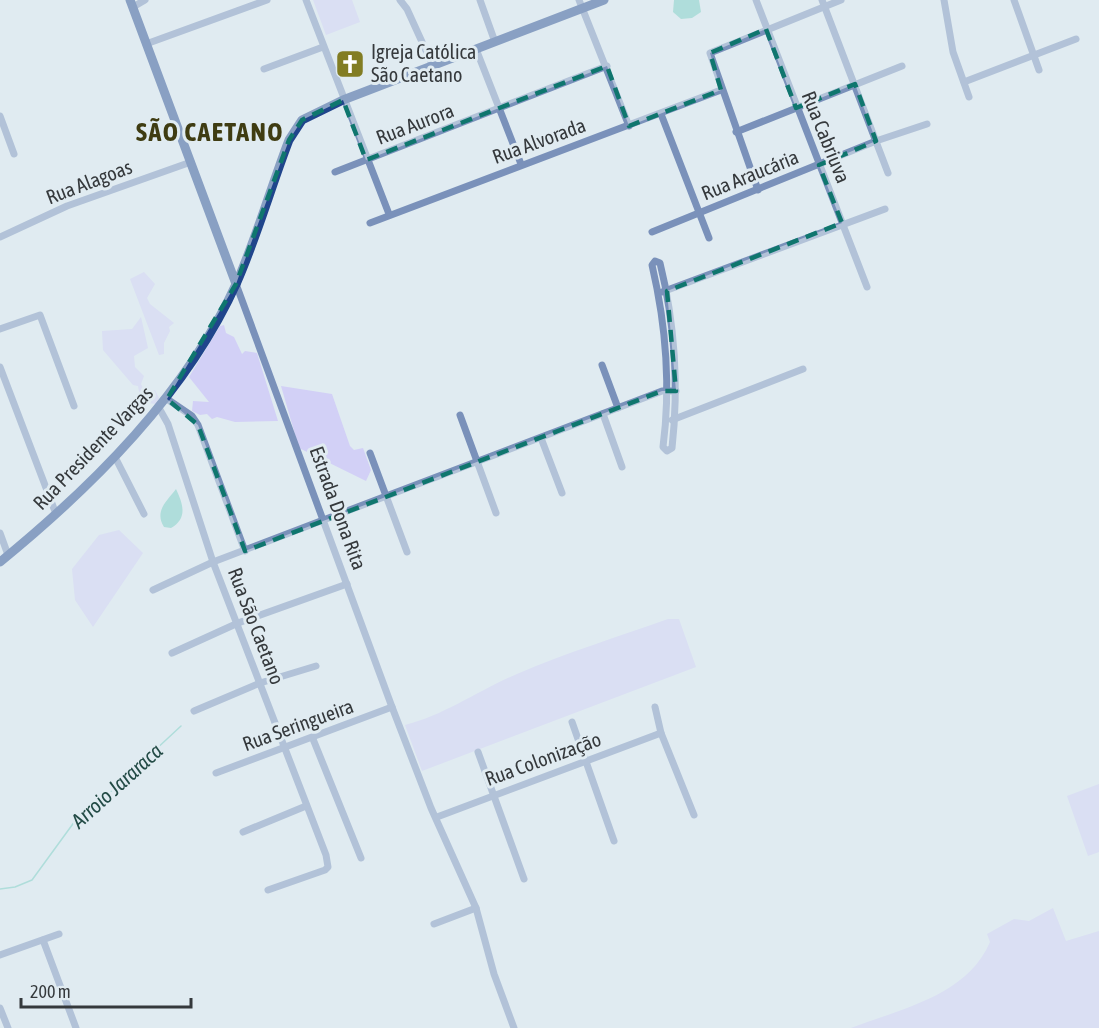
<svg xmlns="http://www.w3.org/2000/svg" width="1099" height="1028" viewBox="0 0 1099 1028" font-family="'Asap Condensed',sans-serif">
	<style>
		.green { fill: #d2d0f6 }
		.water { fill: #74cdc0 }
		.lines { fill: none; stroke-linecap: round; stroke-linejoin: round }
		.stream { stroke: #74cdc0; stroke-width: 1.5 }
		.minor { stroke: #7a91ba; stroke-width: 7 }
		.major { stroke: #20458c; stroke-width: 9 }
		.marked { fill: none; stroke: #0f766e; stroke-width: 4.5; stroke-dasharray: 12 8; stroke-linejoin: round }
		.labels { text-anchor: middle; stroke-width: 6; stroke-linejoin: round; paint-order: stroke }
		.poi-label { font-size: 20px; fill: #35393c; stroke: #e0ebf1; text-anchor: start }
		.street-label { font-size: 20px; fill: #35393c; stroke: #e0ebf1 }
		.water-label { font-size: 21px; font-style: italic; fill: #234b46; stroke: #e0ebf1 }
		.district-label { font-size: 26px; font-weight: bold; letter-spacing: 1.5px; fill: #3f3c12; stroke: #e0ebf1 }
	</style>
	<rect width="100%" height="100%" fill="#e0ebf1"/>
	<g class="green">
		<polygon points="313,0 352,0 360,22 326,35"/>
		<polygon points="144,272 155,284 147,298 150,304 174,323 169,327 170,331 164,343 164,354 159,355 130,279"/>
		<polygon points="141,317 148,348 134,356 135,367 144,376 141,384 145,392 155,390 159,398 156,404 148,403 148,396 140,397 138,386 133,385 103,350 102,331 132,329"/>
		<polygon points="224,325 226,333 234,337 242,354 245,351 257,353 278,421 235,422 217,417 212,419 207,414 200,415 192,411 193,401 209,402 189,377 220,326"/>
		<polygon points="281,386 332,394 350,446 354,450 363,448 371,470 366,481 299,448"/>
		<polygon points="119,530 143,553 93,627 75,600 72,569 99,535"/>
		<path d="M668,619H679L696,667L422,771L405,725C445,715 479,690 517,674C566,653 617,637 668,619Z"/>
		<polygon points="1099,784 1099,852 1088,856 1067,796"/>
		<path d="M1053,908L1066,941L1099,931V1028H851C900,1009 967,996 990,942L987,934L1014,919L1029,921Z"/>
	</g>
	<g class="water">
		<polygon points="674,0 699,0 701,12 692,18 681,19 673,12"/>
		<path d="M176,489C183,504 188,518 171,528L164,527C154,511 167,501 176,489Z"/>
	</g>
	<g class="lines">
		<polyline class="stream" points="0,889 15,887 32,880 75,821 142,766 153,752 181,726"/>
		<g class="minor">
			<polyline points="306,0 389,214"/>
			<polyline points="400,0 407,9 433,66"/>
			<polyline points="480,0 495,42"/>
			<polyline points="579,0 629,126"/>
			<polyline points="756,0 867,287"/>
			<polyline points="822,0 888,173"/>
			<polyline points="944,0 953,52 969,97"/>
			<polyline points="1014,0 1039,70"/>
			<polyline points="133,7 145,0"/>
			<polyline points="146,44 267,0"/>
			<polyline points="476,49 521,164"/>
			<polyline points="264,69 323,47"/>
			<polyline points="964,82 1076,39"/>
			<polyline points="661,114 709,238"/>
			<polyline points="0,116 14,154"/>
			<polyline points="736,132 902,66"/>
			<polyline points="335,172 607,66"/>
			<polyline points="758,190 710,53 841,0"/>
			<polyline points="370,223 721,90"/>
			<polyline points="652,232 876,141 927,124"/>
			<polyline points="0,237 67,206 191,162"/>
			<path d="M655,261L660,263C675,324 679,385 672,448L667,451L663,447C671,385 666,325 652,265Z"/>
			<polyline points="236,284 392,707 431,808 476,908 494,974 514,1028"/>
			<polyline points="662,292 885,209"/>
			<polyline points="0,329 40,315 74,406"/>
			<polyline points="602,365 618,408"/>
			<polyline points="0,367 56,514"/>
			<polyline points="167,399 192,416 198,425 245,551"/>
			<polyline points="159,408 168,424 213,562 326,855 328,867 325,870 268,890"/>
			<polyline points="603,414 622,467"/>
			<polyline points="460,415 496,513"/>
			<polyline points="672,420 803,369"/>
			<polyline points="541,438 562,493"/>
			<polyline points="370,453 407,552"/>
			<polyline points="115,457 144,514"/>
			<polyline points="0,533 8,555"/>
			<polyline points="153,590 213,562 662,391 676,391"/>
			<polyline points="172,653 238,623 347,584"/>
			<polyline points="655,707 661,733 694,815"/>
			<polyline points="194,711 260,683 316,666"/>
			<polyline points="572,722 614,841"/>
			<polyline points="313,739 361,858"/>
			<polyline points="478,752 524,879"/>
			<polyline points="216,773 392,707"/>
			<polyline points="437,817 661,733"/>
			<polyline points="243,832 306,806"/>
			<polyline points="434,924 476,908"/>
			<polyline points="43,940 76,1028"/>
			<polyline points="0,955 59,934"/>
			<polyline points="0,1008 8,1028"/>
		</g>
		<g class="major">
			<polyline points="130,0 236,284"/>
			<path d="M0,562C93,486 187,393 237,282C257,236 271,187 289,140L302,120L343,100L604,0"/>
		</g>
	</g>
	<path d="M0 0H1099V1028H0ZM766,29L796,108L855,84L876,141L819,165L842,223L667,291L676,391H662L245,551L198,425L167,399L236,284L289,140L302,120L343,100L366,160L607,66L629,126L721,90L710,53Z" fill="#e0ebf1" fill-opacity=".55" fill-rule="evenodd"/>
	<path class="marked" d="M766,29L796,108L855,84L876,141L819,165L842,223L667,291L676,391H662L245,551L198,425L167,399L236,284L289,140L302,120L343,100L366,160L607,66L629,126L721,90L710,53Z"/>
	<defs>
		<g id="church-square" transform="scale(1.5)"><rect x="-9" y="-9" width="18" height="18" rx="4" fill="#827d23" stroke="#e0ebf1"/><path d="M-1.2-6h2.4v3.5h3.3v2.4h-3.3V6h-2.4V-.1h-3.3v-2.4h3.3Z" fill="#fff"/></g>
	</defs>
	<g fill-rule="evenodd">
		<use href="#church-square" x="350" y="64"/>
	</g>
	<g class="labels">
		<g class="poi-label">
			<text x="371" y="59">Igreja Católica<tspan x="371" dy="23">São Caetano</tspan></text>
		</g>
		<g class="street-label">
			<text transform="translate(415 124) rotate(-21)" y="7">Rua Aurora</text>
			<text transform="translate(826 137) rotate(68)" y="7">Rua Cabriuva</text>
			<text transform="translate(539 141) rotate(-20)" y="7">Rua Alvorada</text>
			<text transform="translate(750 175) rotate(-22)" y="7">Rua Araucária</text>
			<text transform="translate(89 182) rotate(-21)" y="7">Rua Alagoas</text>
			<text transform="translate(93 448) rotate(-46)" y="7">Rua Presidente Vargas</text>
			<text transform="translate(338 508) rotate(70)" y="7">Estrada Dona Rita</text>
			<text transform="translate(256 626) rotate(69)" y="7">Rua São Caetano</text>
			<text transform="translate(298 725) rotate(-20)" y="7">Rua Seringueira</text>
			<text transform="translate(543 759) rotate(-20)" y="7">Rua Colonização</text>
		</g>
		<g class="water-label">
			<text transform="translate(117 786) rotate(-42)" y="7">Arroio Jararaca</text>
		</g>
		<g class="district-label">
			<text x="210" y="141">SÃO CAETANO</text>
		</g>
	</g>
	<path d="M21 998v9h170v-9" fill="none" stroke="#35393c" stroke-width="3"/>
	<text x="30" y="998" font-size="18" fill="#35393c" stroke="#e0ebf1" stroke-width="4.5" paint-order="stroke">200 m</text>
</svg>
